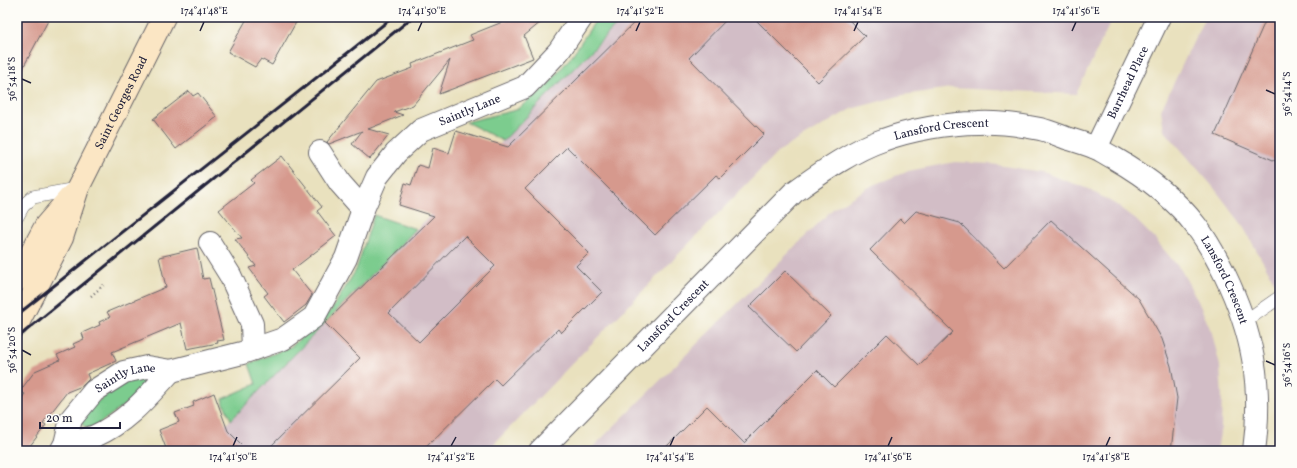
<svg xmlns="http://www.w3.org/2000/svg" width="1297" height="468" viewBox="0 0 1297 468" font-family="Vollkorn,serif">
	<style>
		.industrial { fill: #d2bdc6 }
		.green { fill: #7bcc8e; stroke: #4e7764 }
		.building { fill: #d6998d; fill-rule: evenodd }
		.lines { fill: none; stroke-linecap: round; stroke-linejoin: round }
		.service-casing { stroke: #686569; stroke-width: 14 }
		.minor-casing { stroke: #686569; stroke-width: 24 }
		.secondary-casing { stroke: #686569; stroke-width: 24 }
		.path { stroke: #686569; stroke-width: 2.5; stroke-dasharray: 1 3; stroke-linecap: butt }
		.service { stroke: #fff; stroke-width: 13 }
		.minor { stroke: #fff; stroke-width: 22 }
		.secondary { stroke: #fbe6c4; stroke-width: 22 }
		.rail { stroke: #22223b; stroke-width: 3 }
		.ticks { fill: none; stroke: #22223b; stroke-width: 1.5 }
		.labels { text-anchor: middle; stroke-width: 3; stroke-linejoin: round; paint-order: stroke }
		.street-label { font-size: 12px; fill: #22223b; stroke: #fdfcf7 }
		.neatline { fill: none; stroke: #22223b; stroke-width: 1.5 }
		.ticks-label { font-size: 10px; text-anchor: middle; fill: #22223b }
	</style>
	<rect width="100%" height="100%" fill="#fdfcf7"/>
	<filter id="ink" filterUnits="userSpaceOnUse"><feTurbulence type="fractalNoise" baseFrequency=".025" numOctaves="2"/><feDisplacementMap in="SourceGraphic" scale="8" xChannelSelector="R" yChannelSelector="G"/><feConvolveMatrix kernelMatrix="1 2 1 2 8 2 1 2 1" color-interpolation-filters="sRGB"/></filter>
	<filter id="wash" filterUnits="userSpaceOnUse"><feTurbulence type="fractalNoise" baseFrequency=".012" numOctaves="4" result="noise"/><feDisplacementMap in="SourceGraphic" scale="16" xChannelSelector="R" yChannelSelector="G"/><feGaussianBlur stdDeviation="0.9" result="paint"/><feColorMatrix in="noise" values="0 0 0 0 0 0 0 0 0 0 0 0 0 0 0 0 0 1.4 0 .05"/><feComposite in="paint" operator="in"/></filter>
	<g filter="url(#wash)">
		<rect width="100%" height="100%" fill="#e9e1be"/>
		<g class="industrial">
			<polygon points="624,17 1113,17 1076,94 951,88 903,95 851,109 779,151 487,451 200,451"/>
			<polygon points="1205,17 1280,17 1280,296 1275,283 1241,223 1214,188 1164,130 1161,110"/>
			<polygon points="955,162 991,164 1042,172 1086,188 1115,204 1136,220 1155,239 1181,270 1198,301 1212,333 1220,366 1222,395 1221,427 1217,451 589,451 834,208 873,185 908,171"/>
		</g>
		<g class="green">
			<polygon points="598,17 624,17 503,141 466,122 516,110 546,87 570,58"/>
			<polygon points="374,215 416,229 231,420 222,399 256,384 249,364 292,346 332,309 356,270"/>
			<path d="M131,379L142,380C144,384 144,388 142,392L92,429L85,427L81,423L89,408L120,385Z"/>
		</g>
		<g id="blocks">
			<g class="building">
				<polygon points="17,17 50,17 17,79"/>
				<polygon points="248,17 299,17 272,65 261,59 255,67 228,52"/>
				<polygon points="515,17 547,17 524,36 533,58 439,94 450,60 413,105 394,112 403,115 368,129 389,135 370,159 352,144 362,131 329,144 327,142 376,82 413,68 412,64 470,41 473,40 470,35"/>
				<path d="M640,17H729L689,58L764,134L720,178L716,175L655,235L567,147L525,189L589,253L576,266L602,292L561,333L558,329L501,385L495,379L422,451H266L360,358L325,323L434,216L399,205L405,183L411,185L418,165L428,168L433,148L449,153L456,131L508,147ZM465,236L495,266L419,342L389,313Z"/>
				<polygon points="753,17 846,17 865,36 818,82"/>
				<polygon points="1267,17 1280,17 1280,163 1215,135"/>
				<polygon points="189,91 193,96 198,93 217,117 176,149 153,119"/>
				<polygon points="282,156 322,207 317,211 336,236 292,270 312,295 306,305 284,322 264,296 268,293 249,268 256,266 235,239 242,238 219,210 254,183 251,180"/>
				<polygon points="916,211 960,223 1004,268 1051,220 1139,299 1162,339 1171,366 1177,398 1171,451 662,451 707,406 744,443 817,370 834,387 887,334 919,365 953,332 870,250 900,219 904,223"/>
				<polygon points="197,248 203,279 209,278 224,340 217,341 218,343 187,349 181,323 112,352 116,361 87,374 89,379 82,386 67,392 43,423 46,425 26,451 17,451 17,404 25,394 20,391 35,371 60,360 57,355 75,347 73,344 84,339 82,333 100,325 99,322 110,317 107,312 166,287 159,257"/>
				<polygon points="785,271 831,316 796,352 749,307"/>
				<polygon points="214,393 228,431 248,451 167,451 159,430 179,422 175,413 194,406 193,402"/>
			</g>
		</g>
	</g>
	<g filter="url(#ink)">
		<use href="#blocks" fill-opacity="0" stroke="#686569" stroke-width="1"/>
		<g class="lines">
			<g class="service-casing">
				<g id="service">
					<polyline points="17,217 23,206 33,197 76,189"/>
					<polyline points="1244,322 1280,297"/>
				</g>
			</g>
			<g class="minor-casing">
				<g id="minor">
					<path id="s1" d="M1096,148L1159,17"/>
					<polyline points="320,152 340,183 363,209"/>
					<polyline points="210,243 230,275 252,324 253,349"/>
					<path d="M65,444C75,441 86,440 95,436C127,422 148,396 171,371"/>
					<path id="s2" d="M61,451L65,444L71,419L94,391L124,372L147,367L171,371L242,353L283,339L314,317L346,258L363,209L377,177L396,153L421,130L525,87L559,51L582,17"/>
					<path id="s3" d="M540,451L794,192C821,173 851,151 883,140C910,130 949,123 978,123C999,122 1020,125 1040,129C1049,131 1058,135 1066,138C1076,141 1086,144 1096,148C1102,151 1108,155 1114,158C1145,176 1174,197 1196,226C1207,240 1216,257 1224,273C1253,333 1263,385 1254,451"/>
				</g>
			</g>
			<g class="secondary-casing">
				<g id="secondary">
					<polyline points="17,280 46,225 72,195"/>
					<path id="s4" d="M17,325L62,238L78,188L164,17"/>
				</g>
			</g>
			<polyline class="path" points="91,296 106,283"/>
			<use href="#service" class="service"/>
			<use href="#minor" class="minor"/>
			<use href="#secondary" class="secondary"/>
			<g class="rail">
				<polyline points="17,315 393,17"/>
				<polyline points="17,338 413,17"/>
			</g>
		</g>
	</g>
	<path class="ticks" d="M200,31L204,22M418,31L422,22M636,31L640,22M854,31L858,22M1072,31L1076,22M22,79L31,83M1266,90L1275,94M22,350L31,355M1266,361L1275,365M233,446L237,437M451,446L456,437M670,446L674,437M888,446L892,437M1106,446L1110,437"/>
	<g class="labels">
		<g class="street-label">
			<text dy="4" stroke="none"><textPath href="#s1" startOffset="73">Barrhead Place</textPath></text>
			<text dy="4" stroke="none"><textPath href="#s4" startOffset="246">Saint Georges Road</textPath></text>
			<text dy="4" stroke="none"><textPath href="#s2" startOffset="579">Saintly Lane</textPath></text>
			<text dy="4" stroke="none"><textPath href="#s3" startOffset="526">Lansford Crescent</textPath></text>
			<text dy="4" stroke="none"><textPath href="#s3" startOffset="874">Lansford Crescent</textPath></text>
			<text dy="4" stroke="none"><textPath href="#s3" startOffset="190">Lansford Crescent</textPath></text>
			<text dy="4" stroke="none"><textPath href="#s2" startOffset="105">Saintly Lane</textPath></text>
		</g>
	</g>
	<rect width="1297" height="468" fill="none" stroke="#fdfcf7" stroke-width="44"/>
	<path d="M40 422v6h80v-6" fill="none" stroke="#22223b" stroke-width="2"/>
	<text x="46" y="422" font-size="12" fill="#22223b" stroke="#fdfcf7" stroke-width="3" paint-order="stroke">20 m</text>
	<rect x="22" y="22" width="1253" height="424" class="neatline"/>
	<g class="ticks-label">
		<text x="204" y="14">174°41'48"E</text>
		<text x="422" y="14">174°41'50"E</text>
		<text x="640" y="14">174°41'52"E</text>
		<text x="858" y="14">174°41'54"E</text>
		<text x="1076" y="14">174°41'56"E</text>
		<text transform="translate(11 79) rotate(-90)" y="4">36°54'18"S</text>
		<text transform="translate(1286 94) rotate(-90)" y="4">36°54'14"S</text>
		<text transform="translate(11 350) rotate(-90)" y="4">36°54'20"S</text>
		<text transform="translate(1286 365) rotate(-90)" y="4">36°54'16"S</text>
		<text x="233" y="460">174°41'50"E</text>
		<text x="451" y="460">174°41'52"E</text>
		<text x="670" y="460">174°41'54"E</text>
		<text x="888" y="460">174°41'56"E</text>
		<text x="1106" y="460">174°41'58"E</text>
	</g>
</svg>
